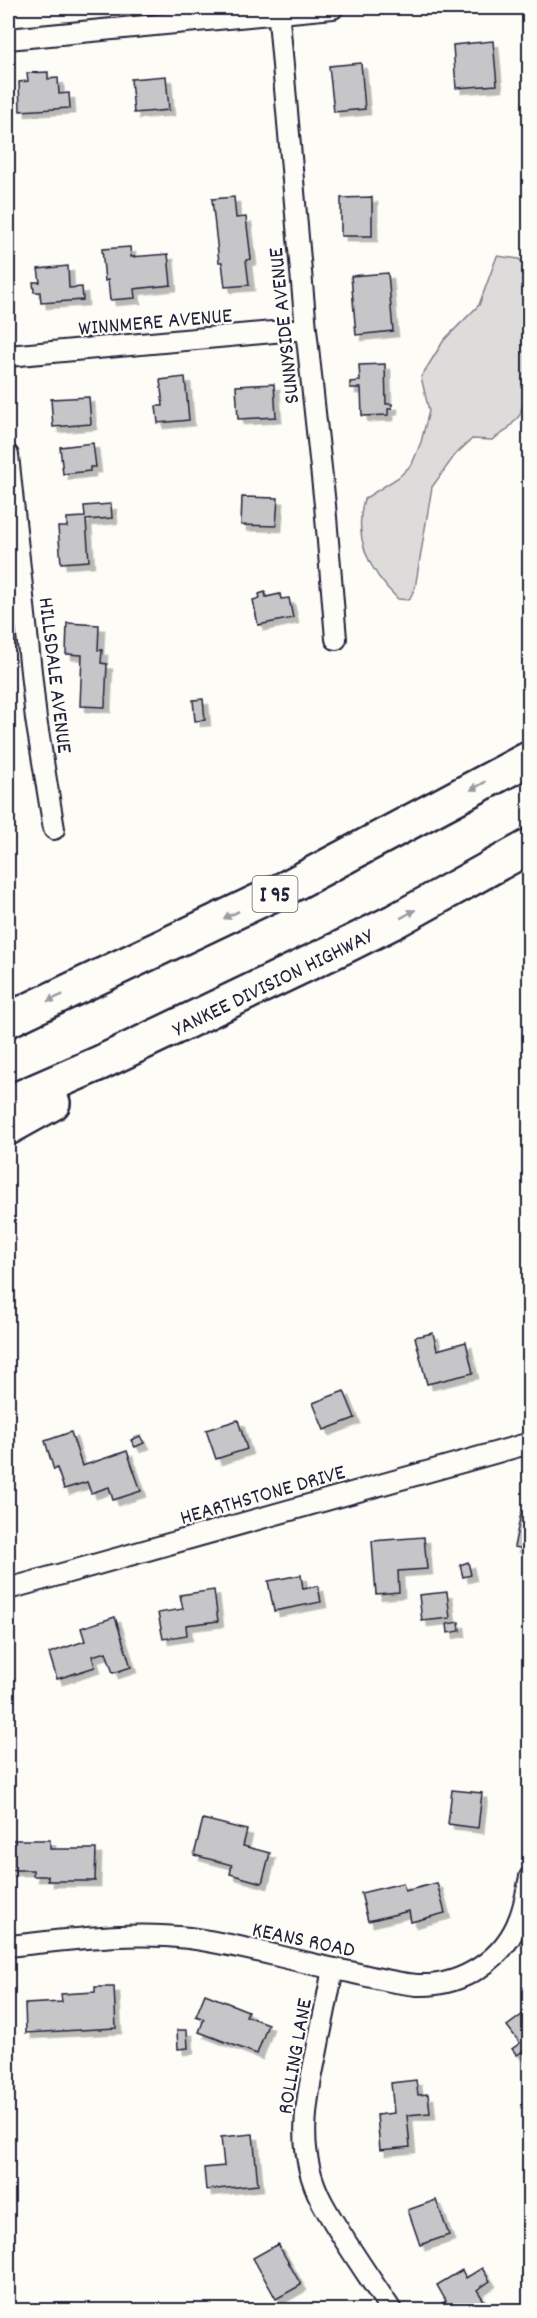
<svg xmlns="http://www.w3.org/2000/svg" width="537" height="2318" viewBox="0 0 537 2318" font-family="Dekko,sans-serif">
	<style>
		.green { fill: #dddcdb; stroke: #807f8b; stroke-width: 1.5 }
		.building { fill: #c6c6c8; stroke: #22223b; stroke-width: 1.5; filter: url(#shadow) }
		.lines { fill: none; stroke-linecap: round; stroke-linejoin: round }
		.street-casing { stroke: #22223b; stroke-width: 24 }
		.highway-casing { stroke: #22223b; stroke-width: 38 }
		.street { stroke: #fdfcf7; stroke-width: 20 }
		.highway { stroke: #fdfcf7; stroke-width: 33 }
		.oneway { fill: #9a9aa2 }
		.labels { text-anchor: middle; stroke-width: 4.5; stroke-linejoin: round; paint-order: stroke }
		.shield { fill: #fdfcf7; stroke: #646373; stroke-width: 1.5 }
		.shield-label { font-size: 21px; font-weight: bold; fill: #22223b }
		.street-label { font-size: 22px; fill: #22223b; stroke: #fdfcf7 }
	</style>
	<defs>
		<filter id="shadow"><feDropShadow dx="5.5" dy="5.5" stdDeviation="0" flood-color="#0004"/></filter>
	</defs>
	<rect width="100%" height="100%" fill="#fdfcf7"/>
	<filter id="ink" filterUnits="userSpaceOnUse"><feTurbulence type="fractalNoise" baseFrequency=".0167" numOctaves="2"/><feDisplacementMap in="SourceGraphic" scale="12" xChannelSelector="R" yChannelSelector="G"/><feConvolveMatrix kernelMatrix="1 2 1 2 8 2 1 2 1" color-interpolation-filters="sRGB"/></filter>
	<g filter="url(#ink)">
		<path class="green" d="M497,256L519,259L528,268L529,361L525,380L524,400L520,415L506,431L492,440L472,439L455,455L432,487L415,588L409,600L398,599C369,571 353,539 364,499L399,477L412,464L421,442L429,411L421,377L444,340L479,305Z"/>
		<g class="building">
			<polygon points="493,41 497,85 456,88 453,45"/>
			<polygon points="361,63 365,109 334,112 329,66"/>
			<polygon points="48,72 48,79 58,78 59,94 69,93 70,108 20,111 19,82 28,81 27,73"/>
			<polygon points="166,76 169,110 134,113 131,79"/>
			<polygon points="234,197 236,218 246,217 251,259 246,260 249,285 225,287 222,262 219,262 212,199"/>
			<polygon points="372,197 372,236 341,236 341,198"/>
			<polygon points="130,247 131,257 168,254 171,285 134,289 135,298 110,300 108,280 105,281 102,249"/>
			<polygon points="68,266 69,288 82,287 83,300 41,303 40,292 34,292 33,282 40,282 38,269"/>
			<polygon points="388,273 393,331 356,335 351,276"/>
			<polygon points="385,364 386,404 392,404 392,408 388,409 388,415 362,416 361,388 350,388 350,382 360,381 359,365"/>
			<polygon points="185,377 189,420 158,423 156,406 163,406 160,380"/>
			<polygon points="274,384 276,417 238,419 236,386"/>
			<polygon points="89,397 91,424 53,427 51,399"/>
			<polygon points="93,443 96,467 90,467 90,471 63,474 60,447"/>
			<polygon points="242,497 278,498 276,526 241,525"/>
			<polygon points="111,504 112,518 86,520 89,561 61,563 58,527 67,527 67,518 85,517 84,506"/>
			<polygon points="265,592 266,597 280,594 281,599 289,598 293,618 258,625 253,600 260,598 259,594"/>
			<polygon points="67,623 99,625 98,650 102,650 101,663 107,664 105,707 80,706 82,655 66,654"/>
			<polygon points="203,699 205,720 195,721 193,700"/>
			<polygon points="530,1323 530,1340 523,1326"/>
			<polygon points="433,1333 437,1350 466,1342 473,1373 427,1384 415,1337"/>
			<polygon points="344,1391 355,1418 324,1430 313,1403"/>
			<polygon points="238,1420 247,1449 216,1459 206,1430"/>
			<polygon points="71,1432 82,1466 127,1451 141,1491 113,1500 109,1487 91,1493 87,1482 64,1489 57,1468 54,1470 45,1441"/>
			<polygon points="140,1436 144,1443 135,1447 131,1440"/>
			<polygon points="521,1513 530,1514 530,1550 514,1547"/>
			<polygon points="424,1537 427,1569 398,1571 399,1592 376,1594 372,1541"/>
			<polygon points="468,1562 471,1575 463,1577 460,1565"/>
			<polygon points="301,1575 303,1589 318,1586 321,1602 274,1611 268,1581"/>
			<polygon points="214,1590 218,1621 186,1625 187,1635 163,1639 158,1613 183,1609 180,1595"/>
			<polygon points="447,1592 450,1618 422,1621 419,1595"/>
			<polygon points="115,1617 131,1667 113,1673 106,1652 92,1656 95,1667 57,1679 49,1653 85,1641 81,1628"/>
			<polygon points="459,1622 460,1631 448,1633 447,1624"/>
			<polygon points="452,1790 482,1793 478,1828 448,1824"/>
			<polygon points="203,1819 247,1830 243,1846 270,1853 262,1883 230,1874 232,1865 194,1855"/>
			<polygon points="8,1840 50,1840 50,1849 96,1849 95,1881 48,1881 48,1876 33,1876 33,1870 8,1870"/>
			<polygon points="403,1883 405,1891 437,1883 445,1913 411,1922 409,1911 368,1921 361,1893"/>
			<polygon points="95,1987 114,1987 116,2028 26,2033 25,2004 62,2002 61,1994 95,1992"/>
			<polygon points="205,1994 248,2011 246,2016 268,2024 257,2054 199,2032 204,2019 196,2016"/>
			<polygon points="530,2009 530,2046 517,2055 512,2049 520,2043 507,2026"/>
			<polygon points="177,2030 187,2030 188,2048 178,2049"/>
			<polygon points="416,2080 418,2095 428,2094 430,2113 407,2115 410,2147 380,2150 377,2115 394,2113 391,2083"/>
			<polygon points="253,2134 258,2185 206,2190 204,2168 224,2166 221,2137"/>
			<polygon points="436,2200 449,2235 420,2245 408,2210"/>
			<polygon points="278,2244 301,2285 276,2299 253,2258"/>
			<polygon points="482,2268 490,2281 477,2290 490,2310 446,2310 441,2304 446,2301 437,2285 462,2270 466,2278"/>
		</g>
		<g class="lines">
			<g class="street-casing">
				<g id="street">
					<polyline points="278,8 306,329 325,505 336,639"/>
					<polyline points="8,39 333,8"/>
					<polyline points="8,356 306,329"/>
					<polyline points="8,455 36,719 54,829"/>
					<polyline points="8,1589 530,1443"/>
					<path d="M8,1946C68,1940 129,1931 189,1938C243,1945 296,1962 350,1972C372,1977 394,1983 417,1985C462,1987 505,1959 520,1917C525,1904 527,1890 530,1877"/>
					<path d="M333,1969C328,1996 322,2023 317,2050C306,2102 295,2151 322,2202C342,2239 368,2275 391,2310"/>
				</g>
			</g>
			<g class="highway-casing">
				<g id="highway">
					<polyline points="8,1020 286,888 530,758"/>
					<polyline points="8,1103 100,1063 347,945 395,921 530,846"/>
					<polyline points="8,1128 53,1103"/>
				</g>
			</g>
			<use href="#street" class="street"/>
			<use href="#highway" class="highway"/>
		</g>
		<defs><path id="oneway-solid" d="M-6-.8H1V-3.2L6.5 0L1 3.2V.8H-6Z" transform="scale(1.5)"/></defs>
		<g class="oneway">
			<use href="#oneway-solid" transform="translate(478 786) rotate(151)"/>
			<use href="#oneway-solid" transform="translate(408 914) rotate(-29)"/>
			<use href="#oneway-solid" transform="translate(231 915) rotate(154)"/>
			<use href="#oneway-solid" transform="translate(55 998) rotate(156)"/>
		</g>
	</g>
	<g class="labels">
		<rect class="shield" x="252.5" y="876" width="45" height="36" rx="4.5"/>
		<g class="shield-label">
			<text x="275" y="901">I 95</text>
		</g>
		<g class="street-label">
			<text transform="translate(155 320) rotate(-5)" y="8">WINNMERE AVENUE</text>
			<text transform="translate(282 326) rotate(-96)" y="8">SUNNYSIDE AVENUE</text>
			<text transform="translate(57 675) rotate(83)" y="8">HILLSDALE AVENUE</text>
			<text transform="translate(272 981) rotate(-26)" y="8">YANKEE DIVISION HIGHWAY</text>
			<text transform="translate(262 1493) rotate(-16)" y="8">HEARTHSTONE DRIVE</text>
			<text transform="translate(304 1938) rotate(12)" y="8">KEANS ROAD</text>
			<text transform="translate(293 2056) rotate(-80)" y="8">ROLLING LANE</text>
		</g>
	</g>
	<rect width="537" height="2318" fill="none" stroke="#fdfcf7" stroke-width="30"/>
	<rect x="15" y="15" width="507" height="2288" fill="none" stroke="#22223b" stroke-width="2" filter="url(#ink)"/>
</svg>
